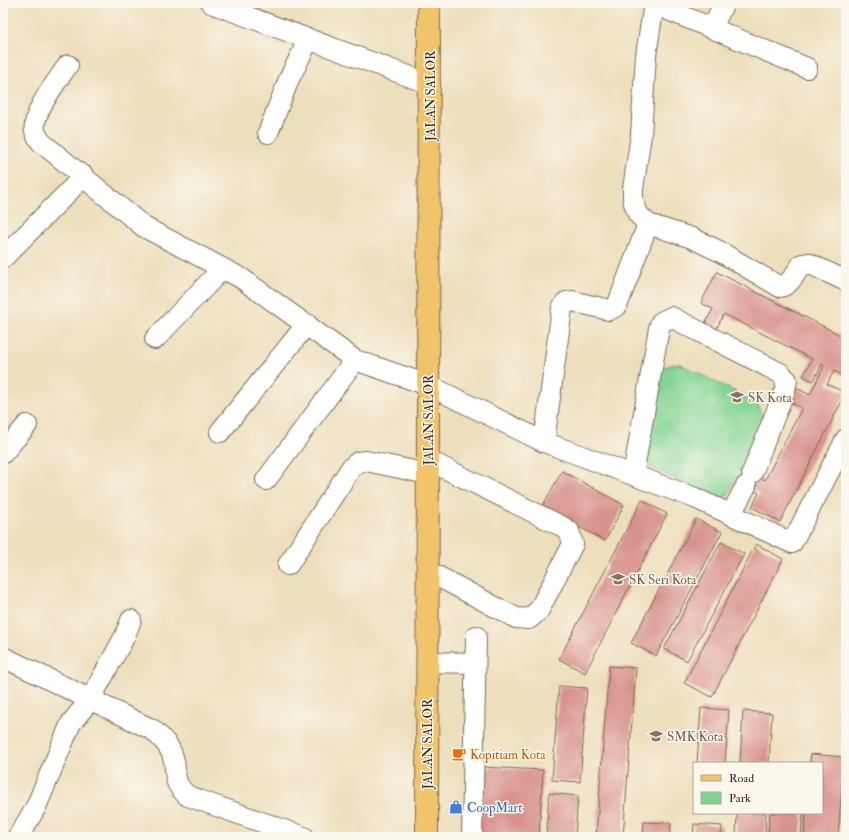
<svg xmlns="http://www.w3.org/2000/svg" width="849" height="840" viewBox="0 0 849 840" font-family="'IM FELL Double Pica',serif">
	<style>
		.green { fill: #83d494; stroke: #5f7f59 }
		.building { fill: #d8938e }
		.lines { fill: none; stroke-linecap: round; stroke-linejoin: round }
		.minor-casing { stroke: #796955; stroke-width: 22 }
		.major-casing { stroke: #796955; stroke-width: 24 }
		.minor { stroke: #fff; stroke-width: 20 }
		.major { stroke: #f1c36a; stroke-width: 22 }
		.labels { text-anchor: middle; stroke-width: 3; stroke-linejoin: round; paint-order: stroke }
		.street-label { font-size: 13px; fill: #3b2a1e; stroke: #fbf7ec }
		.education-label { font-size: 13px; fill: #785e54; stroke: #fbf7ec; text-anchor: start }
		.food-label { font-size: 13px; fill: #c56008; stroke: #fbf7ec; text-anchor: start }
		.shop-label { font-size: 13px; fill: #366cbe; stroke: #fbf7ec; text-anchor: start }
	</style>
	<rect width="100%" height="100%" fill="#fbf7ec"/>
	<filter id="ink" filterUnits="userSpaceOnUse"><feTurbulence type="fractalNoise" baseFrequency=".025" numOctaves="2"/><feDisplacementMap in="SourceGraphic" scale="8" xChannelSelector="R" yChannelSelector="G"/><feConvolveMatrix kernelMatrix="1 2 1 2 8 2 1 2 1" color-interpolation-filters="sRGB"/></filter>
	<filter id="wash" filterUnits="userSpaceOnUse"><feTurbulence type="fractalNoise" baseFrequency=".012" numOctaves="4" result="noise"/><feDisplacementMap in="SourceGraphic" scale="16" xChannelSelector="R" yChannelSelector="G"/><feGaussianBlur stdDeviation="0.9" result="paint"/><feColorMatrix in="noise" values="0 0 0 0 0 0 0 0 0 0 0 0 0 0 0 0 0 1.4 0 .05"/><feComposite in="paint" operator="in"/></filter>
	<g filter="url(#wash)">
		<rect width="100%" height="100%" fill="#eddebc"/>
		<polygon class="green" points="678,363 756,402 765,423 727,496 716,498 649,467 644,451 660,368"/>
		<g id="blocks">
			<g class="building">
				<polygon points="717,272 846,338 846,377 834,371 827,384 846,393 780,522 752,507 759,493 742,484 748,471 765,480 802,408 786,400 793,386 810,395 824,366 822,364 813,381 803,376 812,359 724,314 715,331 704,325 713,309 701,303"/>
				<polygon points="562,471 624,505 605,541 542,507"/>
				<polygon points="642,500 667,514 585,673 559,659"/>
				<polygon points="696,519 722,532 656,656 631,643"/>
				<polygon points="721,542 744,554 687,661 664,649"/>
				<polygon points="756,544 783,559 712,697 684,683"/>
				<polygon points="609,666 636,668 623,837 596,837"/>
				<polygon points="559,686 587,688 580,782 552,780"/>
				<polygon points="701,708 729,710 725,763 697,763"/>
				<polygon points="743,711 772,713 769,763 740,763"/>
				<polygon points="811,754 844,757 838,837 804,837 806,813 822,813 822,763 810,763"/>
				<polygon points="480,767 543,770 539,837 476,837"/>
				<polygon points="549,793 578,796 575,837 546,837"/>
				<polygon points="737,813 766,813 765,837 736,837"/>
				<polygon points="770,813 803,813 801,836 768,834"/>
				<polygon points="644,822 671,823 670,837 643,837"/>
				<polygon points="694,824 722,826 721,837 693,837"/>
			</g>
		</g>
	</g>
	<g filter="url(#ink)">
		<use href="#blocks" fill-opacity="0" stroke="#796955" stroke-width="1"/>
		<g class="lines">
			<g class="minor-casing">
				<g id="minor">
					<polyline points="211,3 430,84"/>
					<path d="M654,3L646,55L641,135L633,189V200L638,214L648,224L692,238L719,251L780,287C790,286 796,272 802,264L808,263L846,281"/>
					<polyline points="654,4 807,68"/>
					<polyline points="712,28 724,3"/>
					<path d="M68,65C58,80 31,113 35,131C36,135 39,139 41,142L144,227L241,278L355,360L428,385L544,442L695,498L792,543L846,439"/>
					<polyline points="268,133 289,79 309,39"/>
					<polyline points="3,258 84,176"/>
					<polyline points="155,339 222,269"/>
					<polyline points="220,432 307,324"/>
					<polyline points="544,442 562,308 566,302 572,301 609,310 617,306 648,224"/>
					<polyline points="3,453 27,425"/>
					<polyline points="633,475 659,328 661,322 671,317 780,373 787,380 785,390 752,473"/>
					<polyline points="266,480 355,360"/>
					<polyline points="731,514 746,486"/>
					<polyline points="288,565 351,468 358,462 366,461 428,474"/>
					<polyline points="428,571 516,618 529,619 539,610 573,544 569,531 563,527 428,460"/>
					<path d="M3,657L153,730C161,738 168,743 172,754C179,772 169,780 188,796L304,837"/>
					<polyline points="427,662 475,663"/>
					<polyline points="18,837 36,807 71,723 90,700 125,636 131,620"/>
					<polyline points="472,837 476,636"/>
				</g>
			</g>
			<g class="major-casing">
				<polyline id="major" points="427,837 429,3"/>
			</g>
			<use href="#minor" class="minor"/>
			<use href="#major" class="major"/>
		</g>
	</g>
	<defs>
		<g id="school-bare" transform="scale(1.08)"><path d="M0-5L7-2L0 1L-7-2ZM-4 1L0 2.5L4 1V4Q0 6-4 4Z" fill="#8d6e63" stroke="#fbf7ec" stroke-width="2.5" paint-order="stroke"/></g>
		<g id="cafe-bare" transform="scale(1.08)"><path d="M-5.5-4.5H6V0H3Q3 3.5 0 3.5H-2.5Q-5.5 3.5-5.5 0ZM3-3.2v2h1.7v-2ZM-6 4.5H4V6H-6Z" fill="#e8710a" stroke="#fbf7ec" stroke-width="2.5" paint-order="stroke"/></g>
		<g id="shop-bare" transform="scale(1.08)"><path d="M-5-2.5h2.3a2.7 3.5 0 0 1 5.4 0H5L5.5 6h-11ZM-1.5-2.5h3a1.5 2.3 0 0 0-3 0Z" fill="#3f7fe0" stroke="#fbf7ec" stroke-width="2.5" paint-order="stroke"/></g>
	</defs>
	<g fill-rule="evenodd">
		<use href="#school-bare" x="737" y="397"/>
		<use href="#school-bare" x="618" y="579"/>
		<use href="#school-bare" x="656" y="736"/>
		<use href="#cafe-bare" x="459" y="754"/>
		<use href="#shop-bare" x="456" y="807"/>
	</g>
	<g class="labels">
		<g class="street-label">
			<text transform="translate(430 96) rotate(-90)" y="5">JALAN SALOR</text>
			<text transform="translate(428 420) rotate(-90)" y="5">JALAN SALOR</text>
			<text transform="translate(427 744) rotate(-90)" y="5">JALAN SALOR</text>
		</g>
		<g class="education-label">
			<text x="748" y="402">SK Kota</text>
			<text x="629" y="584">SK Seri Kota</text>
			<text x="667" y="741">SMK Kota</text>
		</g>
		<g class="food-label">
			<text x="470" y="759">Kopitiam Kota</text>
		</g>
		<g class="shop-label">
			<text x="467" y="812">CoopMart</text>
		</g>
	</g>
	<rect width="849" height="840" fill="none" stroke="#fbf7ec" stroke-width="16"/>
	<rect x="693" y="762" width="130" height="52" fill="#fbf7ec" stroke="#aea59a"/>
	<rect x="701" y="775" width="20" height="6" fill="#f1c36a" stroke="#aea59a"/>
	<text x="729" y="782" font-size="12" fill="#3b2a1e">Road</text>
	<rect x="701" y="792" width="20" height="12" fill="#83d494" stroke="#aea59a"/>
	<text x="729" y="802" font-size="12" fill="#3b2a1e">Park</text>
</svg>
